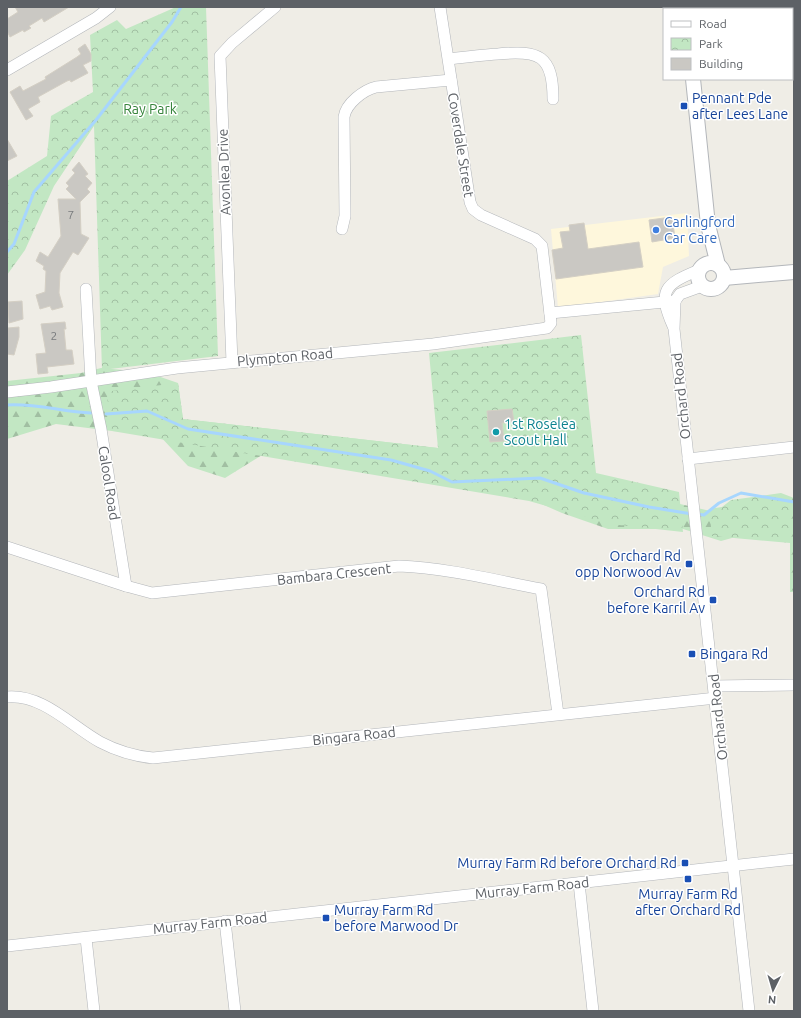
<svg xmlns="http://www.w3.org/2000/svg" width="801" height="1018" viewBox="0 0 801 1018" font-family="Ubuntu,sans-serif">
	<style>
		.commercial { fill: #fef7dc }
		.forest { fill: url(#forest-firs) }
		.park { fill: url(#park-crowns) }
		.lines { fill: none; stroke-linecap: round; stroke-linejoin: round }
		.stream { stroke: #a7d6fe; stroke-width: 3 }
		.building { fill: #cac8c3; stroke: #d4cfc4 }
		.minor-casing { stroke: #b3b6ba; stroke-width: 12 }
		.tertiary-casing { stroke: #b3b6ba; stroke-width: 16 }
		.minor { stroke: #fff; stroke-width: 11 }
		.tertiary { stroke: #fff; stroke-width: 14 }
		.transit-dot { fill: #1a4fb4; stroke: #fff; stroke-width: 1.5 }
		.shop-dot { fill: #3f7fe0; stroke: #fff; stroke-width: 1.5 }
		.culture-dot { fill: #0f9aa8; stroke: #fff; stroke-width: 1.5 }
		.labels { text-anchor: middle; stroke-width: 3; stroke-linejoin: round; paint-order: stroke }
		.number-label { font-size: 12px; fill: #787b7d }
		.transit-label { font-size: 14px; fill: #164399; stroke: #fff; text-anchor: start }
		.park-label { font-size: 14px; fill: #36843b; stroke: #fff }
		.street-label { font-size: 14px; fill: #5d6166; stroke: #fff }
		.shop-label { font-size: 14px; fill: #366cbe; stroke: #fff; text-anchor: start }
		.culture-label { font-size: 14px; fill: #0d838f; stroke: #fff; text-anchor: start }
	</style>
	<defs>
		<pattern id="forest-firs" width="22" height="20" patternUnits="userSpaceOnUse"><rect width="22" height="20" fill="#c2e7c3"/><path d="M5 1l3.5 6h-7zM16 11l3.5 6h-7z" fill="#a1bfa2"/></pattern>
		<pattern id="park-crowns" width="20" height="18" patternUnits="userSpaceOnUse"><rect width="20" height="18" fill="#c2e7c3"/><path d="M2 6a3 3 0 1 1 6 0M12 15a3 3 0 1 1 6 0" fill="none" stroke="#a1bfa2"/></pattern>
	</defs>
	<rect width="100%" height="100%" fill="#efede6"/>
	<polygon class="commercial" points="687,213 689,256 663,267 658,294 558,308 551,229"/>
	<polygon class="forest" points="101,368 146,372 178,383 183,419 438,448 719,513 787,523 721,541 683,529 608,529 562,513 505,488 280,444 225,478 188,466 157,433 112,431 56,424 7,439 7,381 81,373"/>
	<g class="park">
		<polygon points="176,7 206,7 218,356 102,370 94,126 54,186 25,250 7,275 7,181 47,156 51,116 93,92 90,35 117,20 126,29"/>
		<polygon points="581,335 596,473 679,492 683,532 610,524 529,501 112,431 107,397 112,391 178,383 183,419 438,448 429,353"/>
		<polygon points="781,493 794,498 794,592 790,592 790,543 712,536 709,509 722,507 731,500"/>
	</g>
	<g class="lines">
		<g class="stream">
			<polyline points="7,252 14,244 34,192 96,120 172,22 181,7"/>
			<path d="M7,405C36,403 62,412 91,413"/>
			<polyline points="106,414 147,411 188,429 391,460 430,471 452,482 540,478 584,493 649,507 692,514"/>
			<polyline points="697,514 704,515 719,503 741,493 794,502"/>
		</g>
	</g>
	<g class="building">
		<polygon points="15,7 69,7 44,22 42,18 29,26 31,28 24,32 23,30 10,37 7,31 7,19 18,12"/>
		<polygon points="85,44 91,54 91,61 83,65 88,73 71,82 70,80 67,81 38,97 40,102 28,109 33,116 26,120 10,92 20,86 23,91 46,79 45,77 77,57 81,54 78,49"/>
		<polygon points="7,139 17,156 7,161"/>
		<polygon points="79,162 88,174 85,176 92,183 87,189 90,192 80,202 81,234 89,238 78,255 73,252 60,273 59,293 63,307 52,310 50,306 40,309 36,295 45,292 46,271 43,269 44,266 36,261 40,252 48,257 61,236 58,199 76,199 66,189 69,186 66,183 75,173 72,170"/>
		<polygon points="672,217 675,238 652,242 649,220"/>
		<polygon points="584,223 588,249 639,242 643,267 556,279 552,250 563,248 560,232 570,231 569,225"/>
		<polygon points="22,301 23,319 9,323 8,302"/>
		<polygon points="65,322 66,329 64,329 66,350 72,350 74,364 47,367 48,373 38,374 36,354 46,353 41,324"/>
		<polygon points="19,327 19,337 14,355 7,354 8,328"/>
		<polygon points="512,409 514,422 502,423 504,441 490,442 487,411"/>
	</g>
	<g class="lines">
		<g class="minor-casing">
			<g id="minor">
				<path d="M449,59C465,57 481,55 498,54C539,50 553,55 553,99"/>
				<polyline points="7,70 96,18 110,7"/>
				<path d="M342,229L345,216L344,117C346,103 364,90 376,87L451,80"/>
				<polyline points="86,289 91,381 101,429 126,586"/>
				<polyline points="675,301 674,329 749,1011"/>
				<polyline points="675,301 680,294 702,286"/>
				<polyline points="550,313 675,301"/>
				<path d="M673,326C657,290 665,284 699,270"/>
				<polyline points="232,362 220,56 232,43 275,7"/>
				<polyline points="7,392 51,387 177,368 433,344 547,328 551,323 542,246 535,239 481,215 473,209 470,202 440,7"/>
				<polyline points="688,459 794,447"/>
				<path d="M7,547L126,586L152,593L399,566C447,568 494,580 541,589L558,714"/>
				<polyline points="714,686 794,685"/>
				<path d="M7,697C43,694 71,726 100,742C117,751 133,756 153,758L716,698"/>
				<polyline points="579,883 593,1011"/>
				<polyline points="225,921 235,1011"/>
				<polyline points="86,938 94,1011"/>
				<polyline points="7,946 794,859"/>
			</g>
		</g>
		<g class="tertiary-casing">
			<g id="tertiary">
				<polyline points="686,7 686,9"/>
				<polyline points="693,79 708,225 718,265"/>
				<circle cx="711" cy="276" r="13"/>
				<polyline points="724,278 794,272"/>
			</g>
		</g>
		<use href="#minor" class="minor"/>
		<use href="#tertiary" class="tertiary"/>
	</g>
	<g class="transit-dot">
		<rect x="680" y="102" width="8" height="8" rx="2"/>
		<rect x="685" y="560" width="8" height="8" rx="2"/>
		<rect x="709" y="596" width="8" height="8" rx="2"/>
		<rect x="688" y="650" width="8" height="8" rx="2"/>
		<rect x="681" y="859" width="8" height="8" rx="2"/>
		<rect x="684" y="875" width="8" height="8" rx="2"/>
		<rect x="322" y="914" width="8" height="8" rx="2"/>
	</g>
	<circle class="shop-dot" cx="656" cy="230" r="4"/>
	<circle class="culture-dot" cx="496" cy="432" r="4"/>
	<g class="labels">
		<g class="number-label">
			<text x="71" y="219">7</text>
			<text x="54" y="340">2</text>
		</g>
		<g class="transit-label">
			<text x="692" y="103">Pennant Pde<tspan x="692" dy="16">after Lees Lane</tspan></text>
			<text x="681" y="561" text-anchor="end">Orchard Rd<tspan x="681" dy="16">opp Norwood Av</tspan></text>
			<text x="705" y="597" text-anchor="end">Orchard Rd<tspan x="705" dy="16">before Karril Av</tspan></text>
			<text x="700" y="659">Bingara Rd</text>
			<text x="677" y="868" text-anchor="end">Murray Farm Rd before Orchard Rd</text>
			<text x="688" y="899" text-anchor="middle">Murray Farm Rd<tspan x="688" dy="16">after Orchard Rd</tspan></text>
			<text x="334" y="915">Murray Farm Rd<tspan x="334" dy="16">before Marwood Dr</tspan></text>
		</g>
		<g class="park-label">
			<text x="150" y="114">Ray Park</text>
		</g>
		<g class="street-label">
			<text transform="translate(461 145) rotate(81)" y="5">Coverdale Street</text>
			<text transform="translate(224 172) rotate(-92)" y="5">Avonlea Drive</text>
			<text transform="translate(285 357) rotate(-5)" y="5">Plympton Road</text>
			<text transform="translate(681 396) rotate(-96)" y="5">Orchard Road</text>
			<text transform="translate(109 483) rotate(81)" y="5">Calool Road</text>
			<text transform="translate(334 574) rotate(-6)" y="5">Bambara Crescent</text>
			<text transform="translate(718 717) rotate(-96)" y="5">Orchard Road</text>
			<text transform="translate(354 736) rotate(-6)" y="5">Bingara Road</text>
			<text transform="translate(532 888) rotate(-6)" y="5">Murray Farm Road</text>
			<text transform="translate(210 923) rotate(-6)" y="5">Murray Farm Road</text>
		</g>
		<g class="shop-label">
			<text x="664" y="227">Carlingford<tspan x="664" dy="16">Car Care</tspan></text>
		</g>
		<g class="culture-label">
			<text x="504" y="429">1st Roselea<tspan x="504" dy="16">Scout Hall</tspan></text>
		</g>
	</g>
	<rect width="801" height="1018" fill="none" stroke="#5d6166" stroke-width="16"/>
	<rect x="663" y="8" width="130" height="72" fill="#ffffff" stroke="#bec0c2"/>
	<rect x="671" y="21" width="20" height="6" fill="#ffffff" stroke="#bec0c2"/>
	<text x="699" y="28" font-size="12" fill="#5d6166">Road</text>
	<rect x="671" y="38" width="20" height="12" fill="url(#park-crowns)" stroke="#bec0c2"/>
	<text x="699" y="48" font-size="12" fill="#5d6166">Park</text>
	<rect x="671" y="58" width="20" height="12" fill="#cac8c3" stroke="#bec0c2"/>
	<text x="699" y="68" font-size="12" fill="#5d6166">Building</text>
	<g transform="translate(773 990) rotate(185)" stroke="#ffffff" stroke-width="3" paint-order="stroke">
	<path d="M0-3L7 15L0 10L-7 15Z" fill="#5d6166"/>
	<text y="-6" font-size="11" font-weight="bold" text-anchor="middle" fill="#5d6166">N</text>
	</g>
</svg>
